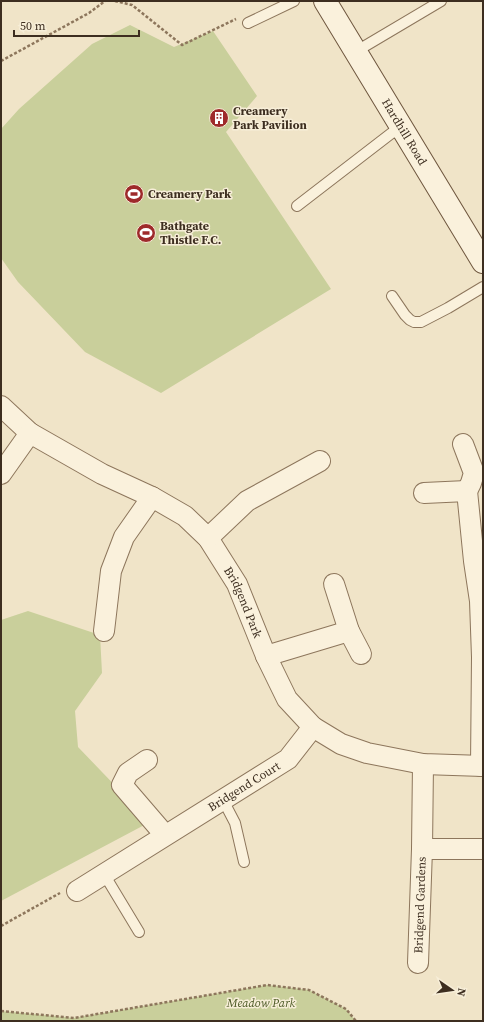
<svg xmlns="http://www.w3.org/2000/svg" width="484" height="1022" viewBox="0 0 484 1022" font-family="'Source Serif 4',serif">
	<style>
		.green { fill: #c9cf9b }
		.lines { fill: none; stroke-linecap: round; stroke-linejoin: round }
		.service-casing { stroke: #8d765c; stroke-width: 12 }
		.minor-casing { stroke: #8d765c; stroke-width: 22 }
		.secondary-casing { stroke: #6f573f; stroke-width: 24 }
		.path { stroke: #8d765c; stroke-width: 2.5; stroke-dasharray: 3 2; stroke-linecap: butt }
		.service { stroke: #faf1dc; stroke-width: 10 }
		.minor { stroke: #faf1dc; stroke-width: 20 }
		.secondary { stroke: #faf1dc; stroke-width: 22 }
		.labels { text-anchor: middle; stroke-width: 3; stroke-linejoin: round; paint-order: stroke }
		.poi-label { font-size: 12px; font-weight: bold; fill: #3d2e20; stroke: #f7eed8; text-anchor: start }
		.street-label { font-size: 12px; fill: #3d2e20; stroke: #f7eed8 }
		.park-label { font-size: 12px; font-style: italic; fill: #4d5a26; stroke: #f7eed8 }
	</style>
	<rect width="100%" height="100%" fill="#f0e4c8"/>
	<g class="green">
		<polygon points="130,25 174,47 213,31 257,96 226,132 331,289 161,393 85,352 18,282 1,258 1,129 19,109 92,44"/>
		<polygon points="28,611 100,635 102,673 75,711 78,747 150,822 1,901 1,620"/>
		<polygon points="267,985 309,990 346,1009 356,1021 1,1021 1,1011 74,1018"/>
	</g>
	<g class="lines">
		<g class="service-casing">
			<g id="service">
				<polyline points="248,23 294,1"/>
				<polyline points="355,52 441,1"/>
				<polyline points="297,206 393,132 404,134"/>
				<polyline points="392,296 405,315 410,320 414,322 421,322 448,308 483,287"/>
				<polyline points="223,800 235,823 244,862"/>
				<polyline points="104,874 139,932"/>
			</g>
		</g>
		<g class="minor-casing">
			<g id="minor">
				<path id="s1" d="M1,406L30,433L102,474L152,497L185,516L208,538L237,584L266,656L287,699L313,727L341,744L367,753L423,764L483,766"/>
				<polyline points="463,444 474,473 471,483 467,491"/>
				<polyline points="1,474 30,433"/>
				<polyline points="424,493 467,491 474,561 480,601 482,657 481,766"/>
				<polyline points="208,538 247,501 320,461"/>
				<polyline points="334,584 349,631 361,654"/>
				<polyline points="104,631 111,571 124,537 152,497"/>
				<polyline points="266,656 349,631"/>
				<polyline points="147,760 128,773 122,785 165,835"/>
				<polyline points="422,849 483,849"/>
				<path id="s2" d="M77,891L288,759L313,727"/>
				<path id="s3" d="M418,963L422,849L423,764"/>
			</g>
		</g>
		<g class="secondary-casing">
			<g id="secondary">
				<path id="s4" d="M325,1L483,262"/>
			</g>
		</g>
		<g class="path">
			<polyline points="115,1 132,5 182,45 236,19"/>
			<polyline points="1,61 89,13 105,1"/>
			<polyline points="1,926 60,893"/>
			<polyline points="1,1011 74,1018 267,985 309,990 346,1009 356,1021"/>
		</g>
		<use href="#service" class="service"/>
		<use href="#minor" class="minor"/>
		<use href="#secondary" class="secondary"/>
	</g>
	<defs>
		<g id="building-disc" transform="scale(1)"><circle r="9.5" fill="#9e2a2b" stroke="#f7eed8"/><path d="M-4-6H4V6H1V3H-1V6H-4ZM-2.5-4.3h1.7v1.8h-1.7ZM.8-4.3h1.7v1.8H.8ZM-2.5-1h1.7V.8h-1.7ZM.8-1h1.7V.8H.8Z" fill="#fff"/></g>
		<g id="stadium-disc" transform="scale(1)"><circle r="9.5" fill="#9e2a2b" stroke="#f7eed8"/><path d="M0-5a6.5 5 0 1 0 0 10a6.5 5 0 1 0 0-10ZM-3.5-1.8h7v3.6h-7Z" fill="#fff"/></g>
	</defs>
	<g fill-rule="evenodd">
		<use href="#building-disc" x="219" y="118"/>
		<use href="#stadium-disc" x="134" y="194"/>
		<use href="#stadium-disc" x="146" y="233"/>
	</g>
	<g class="labels">
		<g class="poi-label">
			<text x="233" y="115">Creamery<tspan x="233" dy="14">Park Pavilion</tspan></text>
			<text x="148" y="198">Creamery Park</text>
			<text x="160" y="230">Bathgate<tspan x="160" dy="14">Thistle F.C.</tspan></text>
		</g>
		<g class="street-label">
			<text dy="4" stroke="none"><textPath href="#s4" startOffset="153">Hardhill Road</textPath></text>
			<text dy="4" stroke="none"><textPath href="#s1" startOffset="321">Bridgend Park</textPath></text>
			<text dy="4" stroke="none"><textPath href="#s2" startOffset="197">Bridgend Court</textPath></text>
			<text dy="4" stroke="none"><textPath href="#s3" startOffset="58">Bridgend Gardens</textPath></text>
		</g>
		<g class="park-label">
			<text x="261" y="1007">Meadow Park</text>
		</g>
	</g>
	<rect width="484" height="1022" fill="none" stroke="#3d2e20" stroke-width="4"/>
	<g transform="translate(452 990) rotate(103)" stroke="#f7eed8" stroke-width="3" paint-order="stroke">
	<path d="M0-3L7 15L0 10L-7 15Z" fill="#3d2e20"/>
	<text y="-6" font-size="11" font-weight="bold" text-anchor="middle" fill="#3d2e20">N</text>
	</g>
	<path d="M14 30v6h125v-6" fill="none" stroke="#3d2e20" stroke-width="2"/>
	<text x="20" y="30" font-size="12" fill="#3d2e20" stroke="#f7eed8" stroke-width="3" paint-order="stroke">50 m</text>
</svg>
